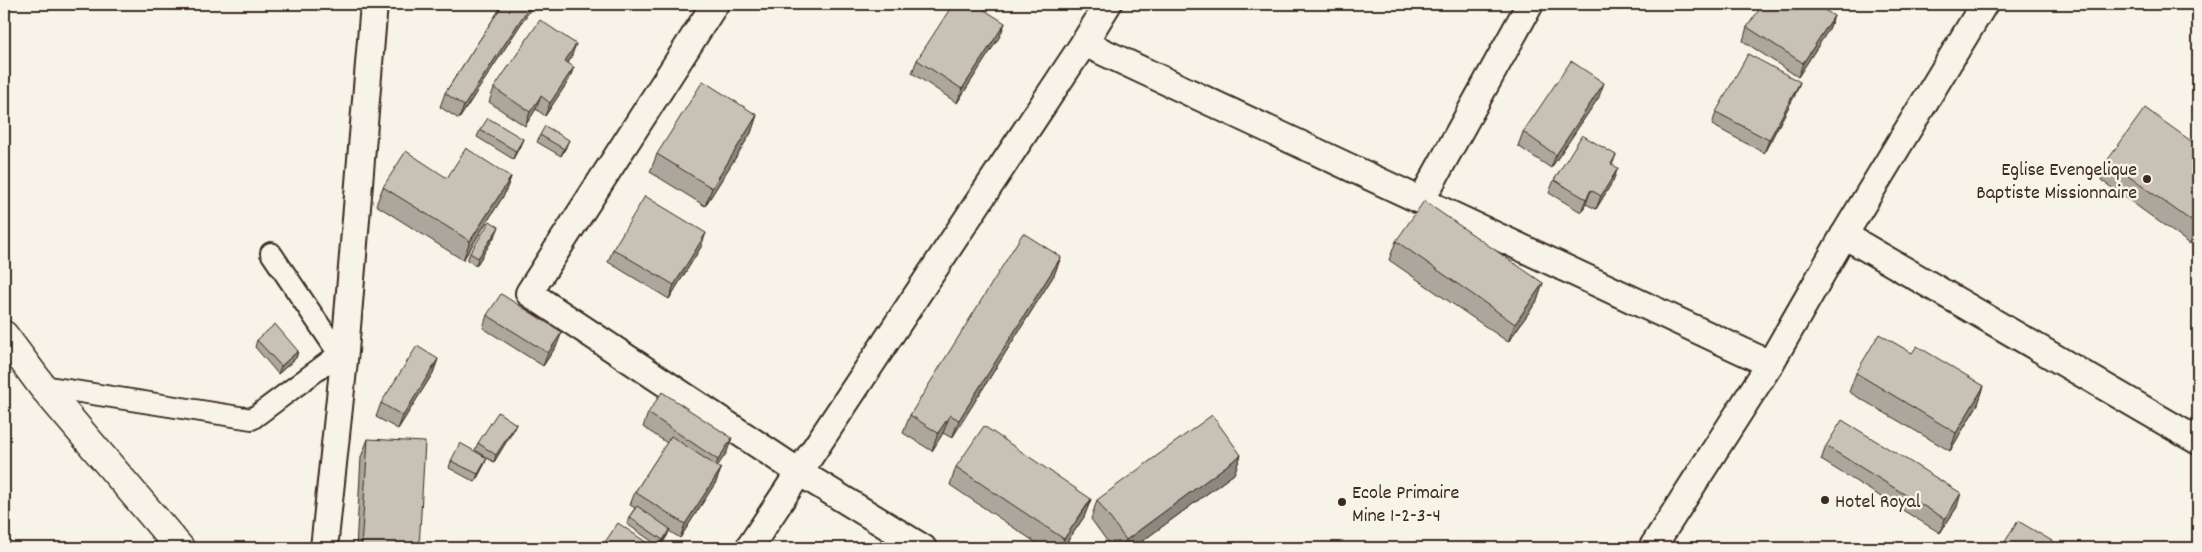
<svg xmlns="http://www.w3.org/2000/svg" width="2202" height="552" viewBox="0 0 2202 552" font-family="Dekko,sans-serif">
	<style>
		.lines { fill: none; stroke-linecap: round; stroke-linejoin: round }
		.pedestrian-casing { stroke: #3b2a1e; stroke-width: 24 }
		.minor-casing { stroke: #3b2a1e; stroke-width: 30 }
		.tertiary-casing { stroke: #3b2a1e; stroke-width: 31 }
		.pedestrian { stroke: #f7f3e8; stroke-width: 20 }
		.minor { stroke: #f7f3e8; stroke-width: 26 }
		.tertiary { stroke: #f7f3e8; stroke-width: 28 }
		.wall { fill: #aca69d; stroke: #3b2a1e }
		.shaded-wall { fill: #8c877f; stroke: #3b2a1e }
		.building { fill: #c8c1b6; stroke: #3b2a1e }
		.poi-dot { fill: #3b2a1e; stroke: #f7f3e8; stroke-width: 2 }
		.labels { text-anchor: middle; stroke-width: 5; stroke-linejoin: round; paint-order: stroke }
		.poi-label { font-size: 20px; fill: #3b2a1e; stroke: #f7f3e8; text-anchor: start }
	</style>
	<rect width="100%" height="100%" fill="#f7f3e8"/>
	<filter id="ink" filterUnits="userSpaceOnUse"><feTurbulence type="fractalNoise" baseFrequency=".02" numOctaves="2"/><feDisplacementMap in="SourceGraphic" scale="10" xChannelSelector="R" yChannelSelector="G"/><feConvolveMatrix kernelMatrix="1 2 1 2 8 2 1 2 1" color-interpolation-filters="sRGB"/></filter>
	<g filter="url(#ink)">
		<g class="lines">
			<g class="pedestrian-casing">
				<polyline id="pedestrian" points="42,386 252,419 339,354 271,253"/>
			</g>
			<g class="minor-casing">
				<g id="minor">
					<polyline points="715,4 529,293 799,472 923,548"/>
					<polyline points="1084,43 1770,364"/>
					<polyline points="1421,201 1530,4"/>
					<polyline points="1844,235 2198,441"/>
					<polyline points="324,548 345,351 374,4"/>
					<polyline points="749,548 1084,43 1108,4"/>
					<polyline points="1652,548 1770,364 1844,235 1984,4"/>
				</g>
			</g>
			<g class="tertiary-casing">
				<polyline id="tertiary" points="4,335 42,386 180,548"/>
			</g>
			<use href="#pedestrian" class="pedestrian"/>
			<use href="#minor" class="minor"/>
			<use href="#tertiary" class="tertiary"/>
		</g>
		<g class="wall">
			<polygon points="503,4 534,4 532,7 459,119 440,107 445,93"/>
			<polygon points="1834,16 1829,29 1798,77 1743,41 1747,27"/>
			<polygon points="1005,23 1000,36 957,103 912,73 917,60"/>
			<polygon points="571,58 568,63 569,80 545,116 536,109 525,126 489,102 494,88"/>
			<polygon points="1800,82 1795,95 1764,153 1712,125 1716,112"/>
			<polygon points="1599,97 1551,168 1518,146 1523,132"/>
			<polygon points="757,115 751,133 705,206 650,172 657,154"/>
			<polygon points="480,130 523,139 520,146 513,159 477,137"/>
			<polygon points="540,135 566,147 561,156 537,142"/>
			<polygon points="2198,146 2198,233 2190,244 2101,180 2107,161"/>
			<polygon points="1616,155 1612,165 1613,181 1596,209 1586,204 1581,212 1549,193 1554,180"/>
			<polygon points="511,177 504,195 463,260 376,205 383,187 447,178"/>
			<polygon points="496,234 476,266 467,260 470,253"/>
			<polygon points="1396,241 1543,283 1537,301 1508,342 1389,260"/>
			<polygon points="701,247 669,299 608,262 613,249"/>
			<polygon points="1061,257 1054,275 952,438 943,433 932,451 903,433 910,415"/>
			<polygon points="487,315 557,345 543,366 483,328"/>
			<polygon points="257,340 298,351 296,358 278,374 255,347"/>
			<polygon points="1912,353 1984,386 1978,404 1950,451 1849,392 1856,373"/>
			<polygon points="438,359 433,373 398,429 376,417 381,403"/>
			<polygon points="648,413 727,452 717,466 721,469 716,482 680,538 669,531 667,536 660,547 627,524 629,517 635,508 630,505 635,492 667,443 643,427"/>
			<polygon points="516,424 513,431 494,462 487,458 484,465 475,482 449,468 451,461 485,456 475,450 478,443"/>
			<polygon points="368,439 419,548 356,548 361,457"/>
			<polygon points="1826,446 1957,507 1940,533 1821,460"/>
			<polygon points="1241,455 1234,474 1133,548 1112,548 1091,519 1097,500"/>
			<polygon points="956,467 1091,499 1084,517 1063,548 1044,548 950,485"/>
		</g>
		<g class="shaded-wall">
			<polygon points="531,4 534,4 532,7 459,119 464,106"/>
			<polygon points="1834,16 1829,29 1798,77 1803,63"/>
			<polygon points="1005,23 1000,36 957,103 962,89"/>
			<polygon points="576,44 571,58 560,74 565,61"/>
			<polygon points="574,67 569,80 545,116 550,103"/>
			<polygon points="1800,82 1795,95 1764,153 1769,140"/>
			<polygon points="1604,83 1599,97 1551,168 1556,155"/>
			<polygon points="541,96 536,109 525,126 530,112"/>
			<polygon points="757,115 751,133 705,206 712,188"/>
			<polygon points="523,139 520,146 513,159 516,151"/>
			<polygon points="569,140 566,147 561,156 564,149"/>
			<polygon points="1618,168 1613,181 1596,209 1601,196"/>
			<polygon points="511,177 504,195 463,260 470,241"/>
			<polygon points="1591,190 1586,204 1581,212 1586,199"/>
			<polygon points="2198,224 2198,233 2190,244 2197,225"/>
			<polygon points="499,227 496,234 476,266 478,258"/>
			<polygon points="706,233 701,247 669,299 674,285"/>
			<polygon points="1061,257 1054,275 952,438 959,420"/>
			<polygon points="1543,283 1537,301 1508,342 1515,324"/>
			<polygon points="562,332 557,345 543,366 548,353"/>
			<polygon points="298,351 296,358 278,374 281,366"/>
			<polygon points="438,359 433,373 398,429 403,416"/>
			<polygon points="1984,386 1978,404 1950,451 1956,433"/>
			<polygon points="950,415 943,433 932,451 938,433"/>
			<polygon points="516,424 513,431 494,462 496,455"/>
			<polygon points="732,438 727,452 713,473 718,460"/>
			<polygon points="1241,455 1234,474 1133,548 1123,548 1126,540"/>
			<polygon points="487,458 484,465 475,482 478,474"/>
			<polygon points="721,469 716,482 680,538 685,524"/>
			<polygon points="1961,493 1957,507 1940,533 1945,519"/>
			<polygon points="1091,499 1084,517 1063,548 1060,548 1064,539"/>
			<polygon points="670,529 667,536 660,547 663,540"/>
		</g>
		<g class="building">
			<polygon points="503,4 531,4 464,106 445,93"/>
			<polygon points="953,4 975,4 1005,23 962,89 917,60"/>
			<polygon points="1763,4 1815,4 1834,16 1803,63 1747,27"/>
			<polygon points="540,20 576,44 565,61 574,67 550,103 541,96 530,112 494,88"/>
			<polygon points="1748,54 1800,82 1769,140 1716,112"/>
			<polygon points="1571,61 1604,83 1556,155 1523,132"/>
			<polygon points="703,81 757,115 712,188 657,154"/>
			<polygon points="2145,108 2198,146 2198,224 2197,225 2107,161"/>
			<polygon points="488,118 523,139 516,151 480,130"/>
			<polygon points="545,126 569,140 564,149 540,135"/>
			<polygon points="1582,135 1616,155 1611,164 1618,168 1601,196 1591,190 1586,199 1554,180"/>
			<polygon points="466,148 511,177 470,241 383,187 406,151 447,178"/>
			<polygon points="645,196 706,233 674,285 613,249"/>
			<polygon points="1424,201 1543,283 1515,324 1396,241"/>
			<polygon points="490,221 499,227 478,258 470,253"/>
			<polygon points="1023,233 1061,257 959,420 950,415 938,433 910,415"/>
			<polygon points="501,294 562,332 548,353 487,315"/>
			<polygon points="275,324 298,351 281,366 257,340"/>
			<polygon points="1879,334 1912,353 1917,346 1984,386 1956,433 1856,373"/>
			<polygon points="417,346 438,359 403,416 381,403"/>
			<polygon points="662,392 732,438 718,460 648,413"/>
			<polygon points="498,412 516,424 496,455 478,443"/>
			<polygon points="1212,415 1241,455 1126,540 1097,500"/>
			<polygon points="1842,420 1961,493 1945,519 1826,446"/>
			<polygon points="984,426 1091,499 1064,539 956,467"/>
			<polygon points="671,436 721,469 685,524 635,492"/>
			<polygon points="368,439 425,442 419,548 361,548"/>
			<polygon points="460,443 487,458 478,474 451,461"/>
			<polygon points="637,506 670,529 663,540 629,517"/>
			<polygon points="2018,521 2064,548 2001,548"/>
			<polygon points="618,523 653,547 652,548 601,548"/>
		</g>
	</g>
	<g class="poi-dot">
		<circle cx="2147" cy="179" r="5"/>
		<circle cx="1825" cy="500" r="5"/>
		<circle cx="1342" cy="502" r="5"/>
	</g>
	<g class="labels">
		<g class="poi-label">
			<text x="2137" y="175" text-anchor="end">Eglise Evengelique<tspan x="2137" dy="23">Baptiste Missionnaire</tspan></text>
			<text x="1352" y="498">Ecole Primaire<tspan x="1352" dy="23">Mine 1-2-3-4</tspan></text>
			<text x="1835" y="507">Hotel Royal</text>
		</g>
	</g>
	<rect width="2202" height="552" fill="none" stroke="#f7f3e8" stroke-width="20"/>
	<rect x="10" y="10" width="2182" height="532" fill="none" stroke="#3b2a1e" stroke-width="2" filter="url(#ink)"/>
</svg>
